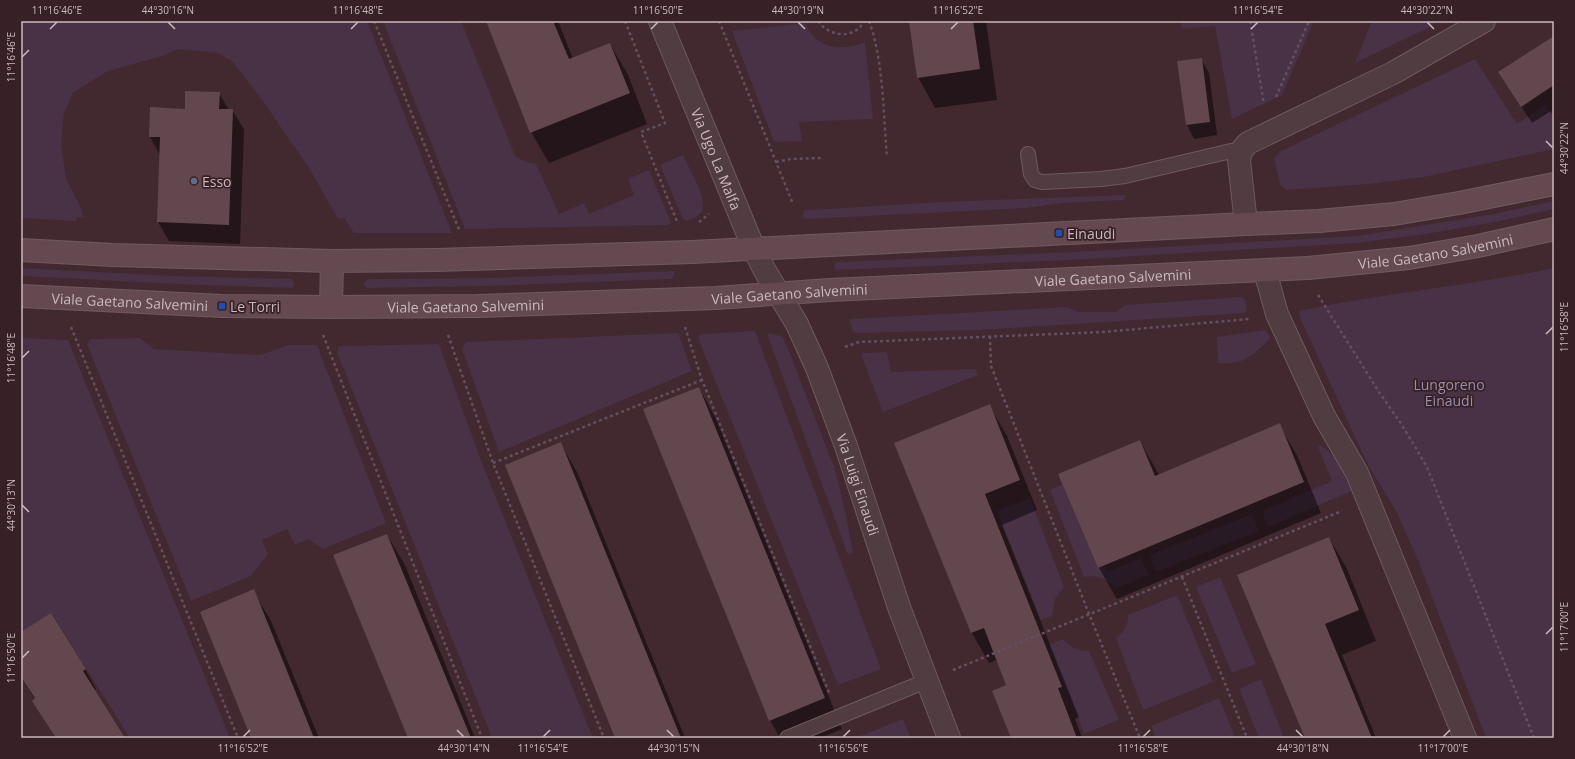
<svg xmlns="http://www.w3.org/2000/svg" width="1575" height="759" font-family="'Open Sans',sans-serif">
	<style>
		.green { fill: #493146 }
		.shadow { fill: #0007 }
		.building { fill: #63474e }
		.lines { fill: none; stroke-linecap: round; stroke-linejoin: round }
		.service-casing { stroke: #6f5a5f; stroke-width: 16 }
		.minor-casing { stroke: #6f5a5f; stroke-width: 24 }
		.secondary-casing { stroke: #6f5a5f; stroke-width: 24 }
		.path { stroke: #654f5f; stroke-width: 2.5; stroke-dasharray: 3 3; stroke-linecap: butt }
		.service { stroke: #513c41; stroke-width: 14 }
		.minor { stroke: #513c41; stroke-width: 22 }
		.secondary { stroke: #644a50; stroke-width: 22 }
		.ticks { fill: none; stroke: #cbb9bd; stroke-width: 1.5 }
		.service-dot { fill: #5c6f8a; stroke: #372126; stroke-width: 1.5 }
		.transit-dot { fill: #1a4fb4; stroke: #372126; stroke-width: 1.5 }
		.labels { text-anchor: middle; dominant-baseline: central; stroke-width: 3.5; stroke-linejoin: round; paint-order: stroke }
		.street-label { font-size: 14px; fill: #cbb9bd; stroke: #372126 }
		.poi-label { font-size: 14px; fill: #cbb9bd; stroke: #372126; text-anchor: start }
		.park-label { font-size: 14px; fill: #9a8daf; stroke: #372126 }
		.neatline { fill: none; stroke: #cbb9bd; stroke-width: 1.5 }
		.ticks-label { font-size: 10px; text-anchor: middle; fill: #cbb9bd }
	</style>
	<rect width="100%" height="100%" fill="#42282f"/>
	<g class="green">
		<path d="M21,21H367L452,233H354L344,218L338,219L309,168L262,100L233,62L218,53L178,49L162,56L108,71L73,93L64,113L61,144L66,179L79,204L84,218L77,217L76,221L21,218Z"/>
		<path d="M383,21H461L515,156L526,162L536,164L559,214L584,203L589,214L634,195L628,179L649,170L671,222L669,225L465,229Z"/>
		<path d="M1181,21H1314L1282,95L1232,119L1215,26L1182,29Z"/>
		<path d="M1372,21H1437L1428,28L1355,63Z"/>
		<path d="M805,23C817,49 840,52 865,42L873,119L799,122L802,141L774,142L732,31Z"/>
		<path d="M1475,59L1517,124L1545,105L1552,115L1554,114V149L1424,177L1369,184L1287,190L1280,185L1274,158L1281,151Z"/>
		<path d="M683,155C689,168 705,195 703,208C702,216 692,219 686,221L683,219L660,165Z"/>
		<path d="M1126,195L1124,200L1063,203L1026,208L809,219L804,218L803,216L804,210H811L939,202Z"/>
		<path d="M1554,201V209L1495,222L1426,234L1357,243L1070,260L836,270L834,265L837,262L1072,252L1357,236L1494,214Z"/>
		<path d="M21,268L173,276L293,279L294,286L292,288L176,284L21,276Z"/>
		<path d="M1554,268V738H1486L1418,560L1396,511L1368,465L1300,318L1299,311C1383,293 1469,286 1554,268Z"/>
		<path d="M673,271L675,273L672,279L489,286L367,288L364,285L365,281L368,279L489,278Z"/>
		<path d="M1242,297L1245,300L1247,310L1245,313L979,330L857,333L853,331L849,319L1067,307L1078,312H1116L1125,305Z"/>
		<path d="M1266,330L1270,338C1253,356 1245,365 1218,363L1217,337Z"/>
		<path d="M755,331L881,669L838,685L698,338L701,334Z"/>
		<path d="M678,333L692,371L499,452L462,349L466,342Z"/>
		<path d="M768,333L781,336L784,339L835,469L847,520L853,553L848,555L767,334Z"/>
		<path d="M21,338L68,340L230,738H130L52,614L21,632Z"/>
		<path d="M139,338L154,349L260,355L289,345H317L386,523L323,549L308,539L295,545L287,529L262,540L268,554L251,576L191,601L87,344L91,339Z"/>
		<path d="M439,344L483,466L593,738H492L337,352L339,346Z"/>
		<path d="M887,352L891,372L975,369L978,375L883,412L861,355L863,353Z"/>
		<path d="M1320,445C1338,456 1344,473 1352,491L1268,527L1262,511L1332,481L1318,447Z"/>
		<path d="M1062,484L1098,568L1104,566L1107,572L1141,558L1149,575L1116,588C1107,579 1098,574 1084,577L1050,490Z"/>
		<path d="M1030,498L1064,587L1055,599L1052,616L1041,620L997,511Z"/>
		<path d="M1252,514L1259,531L1156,572L1150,555Z"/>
		<path d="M1220,577L1256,664L1232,673L1196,587Z"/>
		<path d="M1177,595L1213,682L1143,710L1116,638C1123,633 1129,624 1128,615Z"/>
		<path d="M1063,639C1070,647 1078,651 1089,651L1119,720L1084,734L1049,645Z"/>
		<path d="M1261,679L1284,738H1259L1239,689Z"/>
		<path d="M1219,698L1235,738H1156L1151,726Z"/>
		<path d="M903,719L911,738H861L860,736Z"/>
	</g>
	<g class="shadow">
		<path d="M487,21H558L573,59L610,44L628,75L647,124L549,163L531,132Z"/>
		<path d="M910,21H986L997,100L935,108L918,77Z"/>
		<path d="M1554,37V116L1551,111L1532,123L1510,89Z"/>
		<path d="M1201,59L1209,73L1217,135L1194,139L1187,125L1178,62Z"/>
		<path d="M219,93L229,110H232L244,129L240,244L169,241L158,222L160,155L150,137L185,110Z"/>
		<path d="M699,388L716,419L842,729L820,738H780L770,720Z"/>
		<path d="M989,405L1007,436L1037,510L1002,525L1079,717L1075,719L1082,738H1012L1008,686L1002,658L989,663L972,633Z"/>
		<path d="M1279,425L1297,455L1321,513L1117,599L1099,568L1059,475L1140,441L1159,475Z"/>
		<path d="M561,444L578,474L685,738H617Z"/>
		<path d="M387,535L405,565L475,738H409Z"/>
		<path d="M1329,538L1347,569L1376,641L1342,655L1376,738H1306Z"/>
		<path d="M253,591L271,621L319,738H252Z"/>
		<path d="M21,633L85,669L96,689L94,691L124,738H56L45,720L35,699L21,677Z"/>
	</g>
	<g class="building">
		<path d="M486,21H553L569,59L610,43L630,93L530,133Z"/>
		<path d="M909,21H973L980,69L917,78Z"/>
		<path d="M1554,36V85L1521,107L1498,72Z"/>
		<path d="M1202,58L1210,122L1186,125L1177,61Z"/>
		<path d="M185,91L220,92L219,109H233L229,225L157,222L160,137H149L150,107L185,109Z"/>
		<path d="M699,387L825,698L769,721L643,409Z"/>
		<path d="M990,404L1020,480L985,494L1062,687L1058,688L1077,738H1011L992,691L1006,685L984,628L971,633L894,443Z"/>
		<path d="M1280,423L1304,482L1098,568L1058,474L1140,440L1155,476Z"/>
		<path d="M561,442L681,738H615L505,465Z"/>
		<path d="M387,534L471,738H408L333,555Z"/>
		<path d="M1329,537L1359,610L1325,624L1372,738H1305L1237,575Z"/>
		<path d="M254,589L314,738H251L200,612Z"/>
		<path d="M51,613L86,669L83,671L125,738H56L32,701L35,698L21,677V632Z"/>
	</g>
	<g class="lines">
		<defs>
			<g id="service">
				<path d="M1028,154L1031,174L1035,180L1042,182L1101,179L1125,176L1231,151H1241"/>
				<path d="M787,738L926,681"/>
			</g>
			<g id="minor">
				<path id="s1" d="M660,21L754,249L765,271L797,324L817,368L846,446L900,610L949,738"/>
				<path d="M1246,224L1239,160L1241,151L1248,143L1393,73L1484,21"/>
				<path d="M1265,271L1277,314L1324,416L1357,473L1465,738"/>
			</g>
			<g id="secondary">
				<path d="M21,250L113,255L332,261L437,260L692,252L1246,224L1319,221L1394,214L1459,203L1554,184"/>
				<path id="s2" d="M21,296L222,306L331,307L478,306L716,298L830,290L1308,268L1409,258L1478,246L1554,229"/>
				<path d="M331,307L332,261"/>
			</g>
		</defs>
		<use href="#service" class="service-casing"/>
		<use href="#minor" class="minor-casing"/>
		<use href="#secondary" class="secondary-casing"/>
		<g class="path">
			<path d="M374,21L460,232"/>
			<path d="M625,21L665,123L641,132L678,224"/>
			<path d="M719,21L793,204"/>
			<path d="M818,21C829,37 855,40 864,21"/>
			<path d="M869,21C884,62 883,113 887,157"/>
			<path d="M1250,21L1264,104"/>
			<path d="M1276,97L1309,21"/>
			<path d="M776,162L791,159L822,158"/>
			<path d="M699,222L709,214"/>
			<path d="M1318,295L1379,392L1402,425L1427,467L1534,738"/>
			<path d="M71,327L238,738"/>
			<path d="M685,327L702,380L830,695"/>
			<path d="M323,335L482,738"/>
			<path d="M448,335L493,463L604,738"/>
			<path d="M990,336L991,366L1089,614L1140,738"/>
			<path d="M845,347L859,342L1103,332L1249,319"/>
			<path d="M493,463L702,380"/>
			<path d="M1182,577L1247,738"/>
			<path d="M953,670L1342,511"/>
		</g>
		<use href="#service" class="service"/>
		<use href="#minor" class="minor"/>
		<use href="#secondary" class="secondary"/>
	</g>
	<path class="ticks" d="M168,22L175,29M798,22L805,29M1427,22L1434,29M50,29L57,22M351,29L358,22M651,29L658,22M951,29L958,22M1251,29L1258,22M22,57L29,50M1546,141L1553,148M1546,334L1553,327M22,358L29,351M22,505L29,512M1546,634L1553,627M22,658L29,651M457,730L464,737M667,730L674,737M1296,730L1303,737M243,737L250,730M543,737L550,730M843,737L850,730M1143,737L1150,730M1443,737L1450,730"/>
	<circle class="service-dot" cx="194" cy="181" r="4"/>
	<g class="transit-dot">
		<rect x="1055" y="229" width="8" height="8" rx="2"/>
		<rect x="218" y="302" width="8" height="8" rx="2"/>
	</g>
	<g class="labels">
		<g class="street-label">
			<text stroke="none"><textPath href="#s1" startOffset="149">Via Ugo La Malfa</textPath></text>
			<text stroke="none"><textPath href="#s2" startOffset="1417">Viale Gaetano Salvemini</textPath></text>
			<text stroke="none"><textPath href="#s2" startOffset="1093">Viale Gaetano Salvemini</textPath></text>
			<text stroke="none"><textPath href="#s2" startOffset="769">Viale Gaetano Salvemini</textPath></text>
			<text stroke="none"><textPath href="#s2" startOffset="109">Viale Gaetano Salvemini</textPath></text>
			<text stroke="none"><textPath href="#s2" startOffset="445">Viale Gaetano Salvemini</textPath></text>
			<text stroke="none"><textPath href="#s1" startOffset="505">Via Luigi Einaudi</textPath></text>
		</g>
		<g class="poi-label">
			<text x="202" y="181">Esso</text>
			<text x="1067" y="233">Einaudi</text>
			<text x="230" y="306">Le Torri</text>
		</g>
		<g class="park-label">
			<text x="1449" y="384">Lungoreno<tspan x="1449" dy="16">Einaudi</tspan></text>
		</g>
	</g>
	<rect width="1575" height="759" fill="none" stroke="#372126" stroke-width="44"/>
	<rect x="22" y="22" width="1531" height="715" class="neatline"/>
	<g class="ticks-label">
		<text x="57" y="14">11°16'46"E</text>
		<text x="168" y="14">44°30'16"N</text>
		<text x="358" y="14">11°16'48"E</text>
		<text x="658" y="14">11°16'50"E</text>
		<text x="798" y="14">44°30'19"N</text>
		<text x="958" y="14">11°16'52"E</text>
		<text x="1258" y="14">11°16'54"E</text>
		<text x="1427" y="14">44°30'22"N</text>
		<text transform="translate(11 57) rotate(-90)" y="4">11°16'46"E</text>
		<text transform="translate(1564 148) rotate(-90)" y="4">44°30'22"N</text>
		<text transform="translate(1564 327) rotate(-90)" y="4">11°16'58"E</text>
		<text transform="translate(11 358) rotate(-90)" y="4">11°16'48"E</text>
		<text transform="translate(11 505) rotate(-90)" y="4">44°30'13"N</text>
		<text transform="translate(1564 627) rotate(-90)" y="4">11°17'00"E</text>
		<text transform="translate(11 658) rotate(-90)" y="4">11°16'50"E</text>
		<text x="243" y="752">11°16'52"E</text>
		<text x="464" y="752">44°30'14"N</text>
		<text x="543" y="752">11°16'54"E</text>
		<text x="674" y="752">44°30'15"N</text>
		<text x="843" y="752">11°16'56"E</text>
		<text x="1143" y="752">11°16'58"E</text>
		<text x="1303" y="752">44°30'18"N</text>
		<text x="1443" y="752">11°17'00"E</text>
	</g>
</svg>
